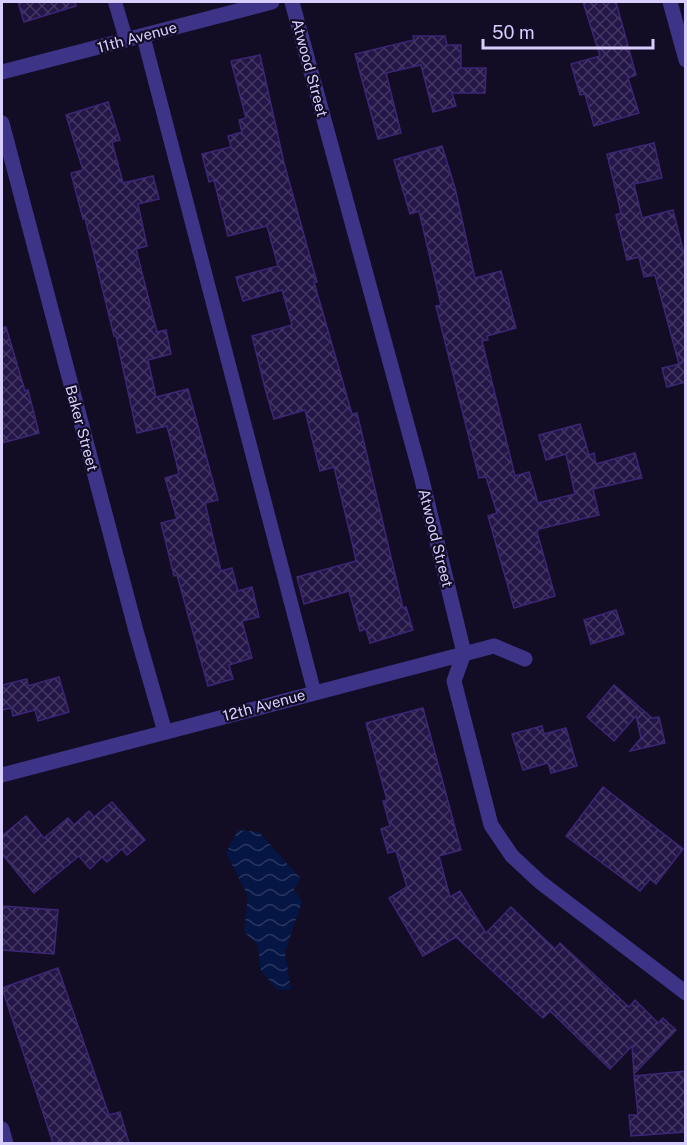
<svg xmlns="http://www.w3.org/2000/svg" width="687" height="1145" font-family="'Public Sans',sans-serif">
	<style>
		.water { fill: url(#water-waves) }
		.building { fill: url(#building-cross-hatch); stroke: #3d2675; stroke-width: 1.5 }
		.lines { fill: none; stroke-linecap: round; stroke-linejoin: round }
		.service { stroke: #3d3387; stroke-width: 14 }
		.minor { stroke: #3d3387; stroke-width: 15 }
		.tertiary { stroke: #3d3387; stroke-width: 15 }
		.labels { text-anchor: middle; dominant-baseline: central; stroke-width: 4.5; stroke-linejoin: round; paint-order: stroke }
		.street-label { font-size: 15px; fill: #d8cfff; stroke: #120c24 }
	</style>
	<defs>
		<pattern id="water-waves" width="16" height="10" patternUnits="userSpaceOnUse" patternTransform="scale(1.5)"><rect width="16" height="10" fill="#051644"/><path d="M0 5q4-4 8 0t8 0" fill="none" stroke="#293760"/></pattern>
		<pattern id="building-cross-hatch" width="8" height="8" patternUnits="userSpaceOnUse" patternTransform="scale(1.5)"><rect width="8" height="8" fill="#241647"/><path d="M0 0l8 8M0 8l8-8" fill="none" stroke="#433763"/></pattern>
	</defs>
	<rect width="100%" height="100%" fill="#120c24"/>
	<path class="water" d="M238,830L259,832L300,878L294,890L302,901L285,952L291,990H277L260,969L258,945L244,932L248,896L226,853Z"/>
	<g class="building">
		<path d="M18,2H75L76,6L24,22Z"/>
		<path d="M583,2H616L636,75L628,78L639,113L594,126L585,94L580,95L571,64L600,56Z"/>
		<path d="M413,36H445L447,45H461V68H486L485,93H452L456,106L433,112L421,65L386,73L401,133L378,139L355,54L414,40Z"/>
		<path d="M260,55L284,163L317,282H314L352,414L357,413L403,608L406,607L413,630L370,643L366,629L360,631L349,591L304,604L297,577L356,561L352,542L334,467L320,471L305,410L274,419L266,392L252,336L292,325L282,290L243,301L236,277L278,266L267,226L228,236L214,180L209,182L202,154L231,147L228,136L242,132L239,120L246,118L231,61Z"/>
		<path d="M108,102L120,140L112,142L123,183L153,176L159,199L138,204L147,246L136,249L157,332L166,330L171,354L148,360L156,397L188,389L218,500L205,503L221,571L232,568L238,591L252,587L259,617L242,621L252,658L229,665L233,679L208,686L177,575L174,576L161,523L177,519L165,478L179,474L175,457L167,426L137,433L116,336H114L85,218L83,219L71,173L83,170L66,115Z"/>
		<path d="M654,143L662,178L634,184L642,218L673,210L686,262V382L667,387L662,368L679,364L655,275L644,277L639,257L627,260L616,215L621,213L607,154Z"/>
		<path d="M442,146L455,188L475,278L501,271L516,328L487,336L488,340L482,341L515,476L529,472L538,503L575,494L566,454L546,460L539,435L580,424L589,455L594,453L596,464L635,453L642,478L593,489L599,515L539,529L537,532L555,596L514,608L488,516L497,513L486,477L479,478L436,306L441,305L419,211L410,214L394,160Z"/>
		<path d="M6,327L25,391L28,390L39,433L2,443V328Z"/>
		<path d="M616,610L624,634L591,644L584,620Z"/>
		<path d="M59,677L69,712L38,721L35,710L13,716L11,708L2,710V685L27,679L28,686Z"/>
		<path d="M614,685L652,718L659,717L665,743L630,751L641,738L636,716L614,741L587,717Z"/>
		<path d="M423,708L461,850L439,856L450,897L460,891L486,933L511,907L555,949L560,943L629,1007L635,1000L658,1023L663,1018L676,1030L634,1074L632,1046L610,1069L550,1011L543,1018L456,937L423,956L389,898L407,887L396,851L388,853L381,829L390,826L383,801L387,800L366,723Z"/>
		<path d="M542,726L544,734L566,728L577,766L551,773L548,763L523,770L512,734Z"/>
		<path d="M603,787L683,849L656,884L650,879L640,891L566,836Z"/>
		<path d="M112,802L145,840L127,855L122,849L107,862L102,857L90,869L79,856L34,893L2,854V836L26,816L44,838L68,818L74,825L89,811L94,817Z"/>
		<path d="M2,906L58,910L54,954L2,950Z"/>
		<path d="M58,968L109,1115L120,1112L129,1143H53L2,988Z"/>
		<path d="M686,1071V1132L631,1136L629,1115H638L634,1076Z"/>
	</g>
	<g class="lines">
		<g class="service">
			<path d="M115,2L126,39"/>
			<path d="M143,35L314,691"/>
		</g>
		<g class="minor">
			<path d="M292,2L421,476L464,653L454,681L491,825L512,856L540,882L686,993"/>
			<path d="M2,123L136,631L165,732"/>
			<path d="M2,775L494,646L525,659"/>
			<path d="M2,1129L6,1144"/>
		</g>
		<g class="tertiary">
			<path d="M670,2L686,60"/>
			<path d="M2,72L272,2"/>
		</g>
	</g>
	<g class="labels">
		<g class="street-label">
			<text transform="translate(137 37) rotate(-15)">11th Avenue</text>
			<text transform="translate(310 68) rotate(75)">Atwood Street</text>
			<text transform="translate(82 428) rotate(75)">Baker Street</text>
			<text transform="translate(436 538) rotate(76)">Atwood Street</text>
			<text transform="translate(264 705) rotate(-15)">12th Avenue</text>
		</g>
	</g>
	<rect width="687" height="1145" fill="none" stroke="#d8cfff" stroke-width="6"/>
	<path d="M483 39v9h170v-9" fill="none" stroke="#d8cfff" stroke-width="3"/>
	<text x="492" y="39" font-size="18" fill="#d8cfff" stroke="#120c24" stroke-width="4.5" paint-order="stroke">50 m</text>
</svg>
